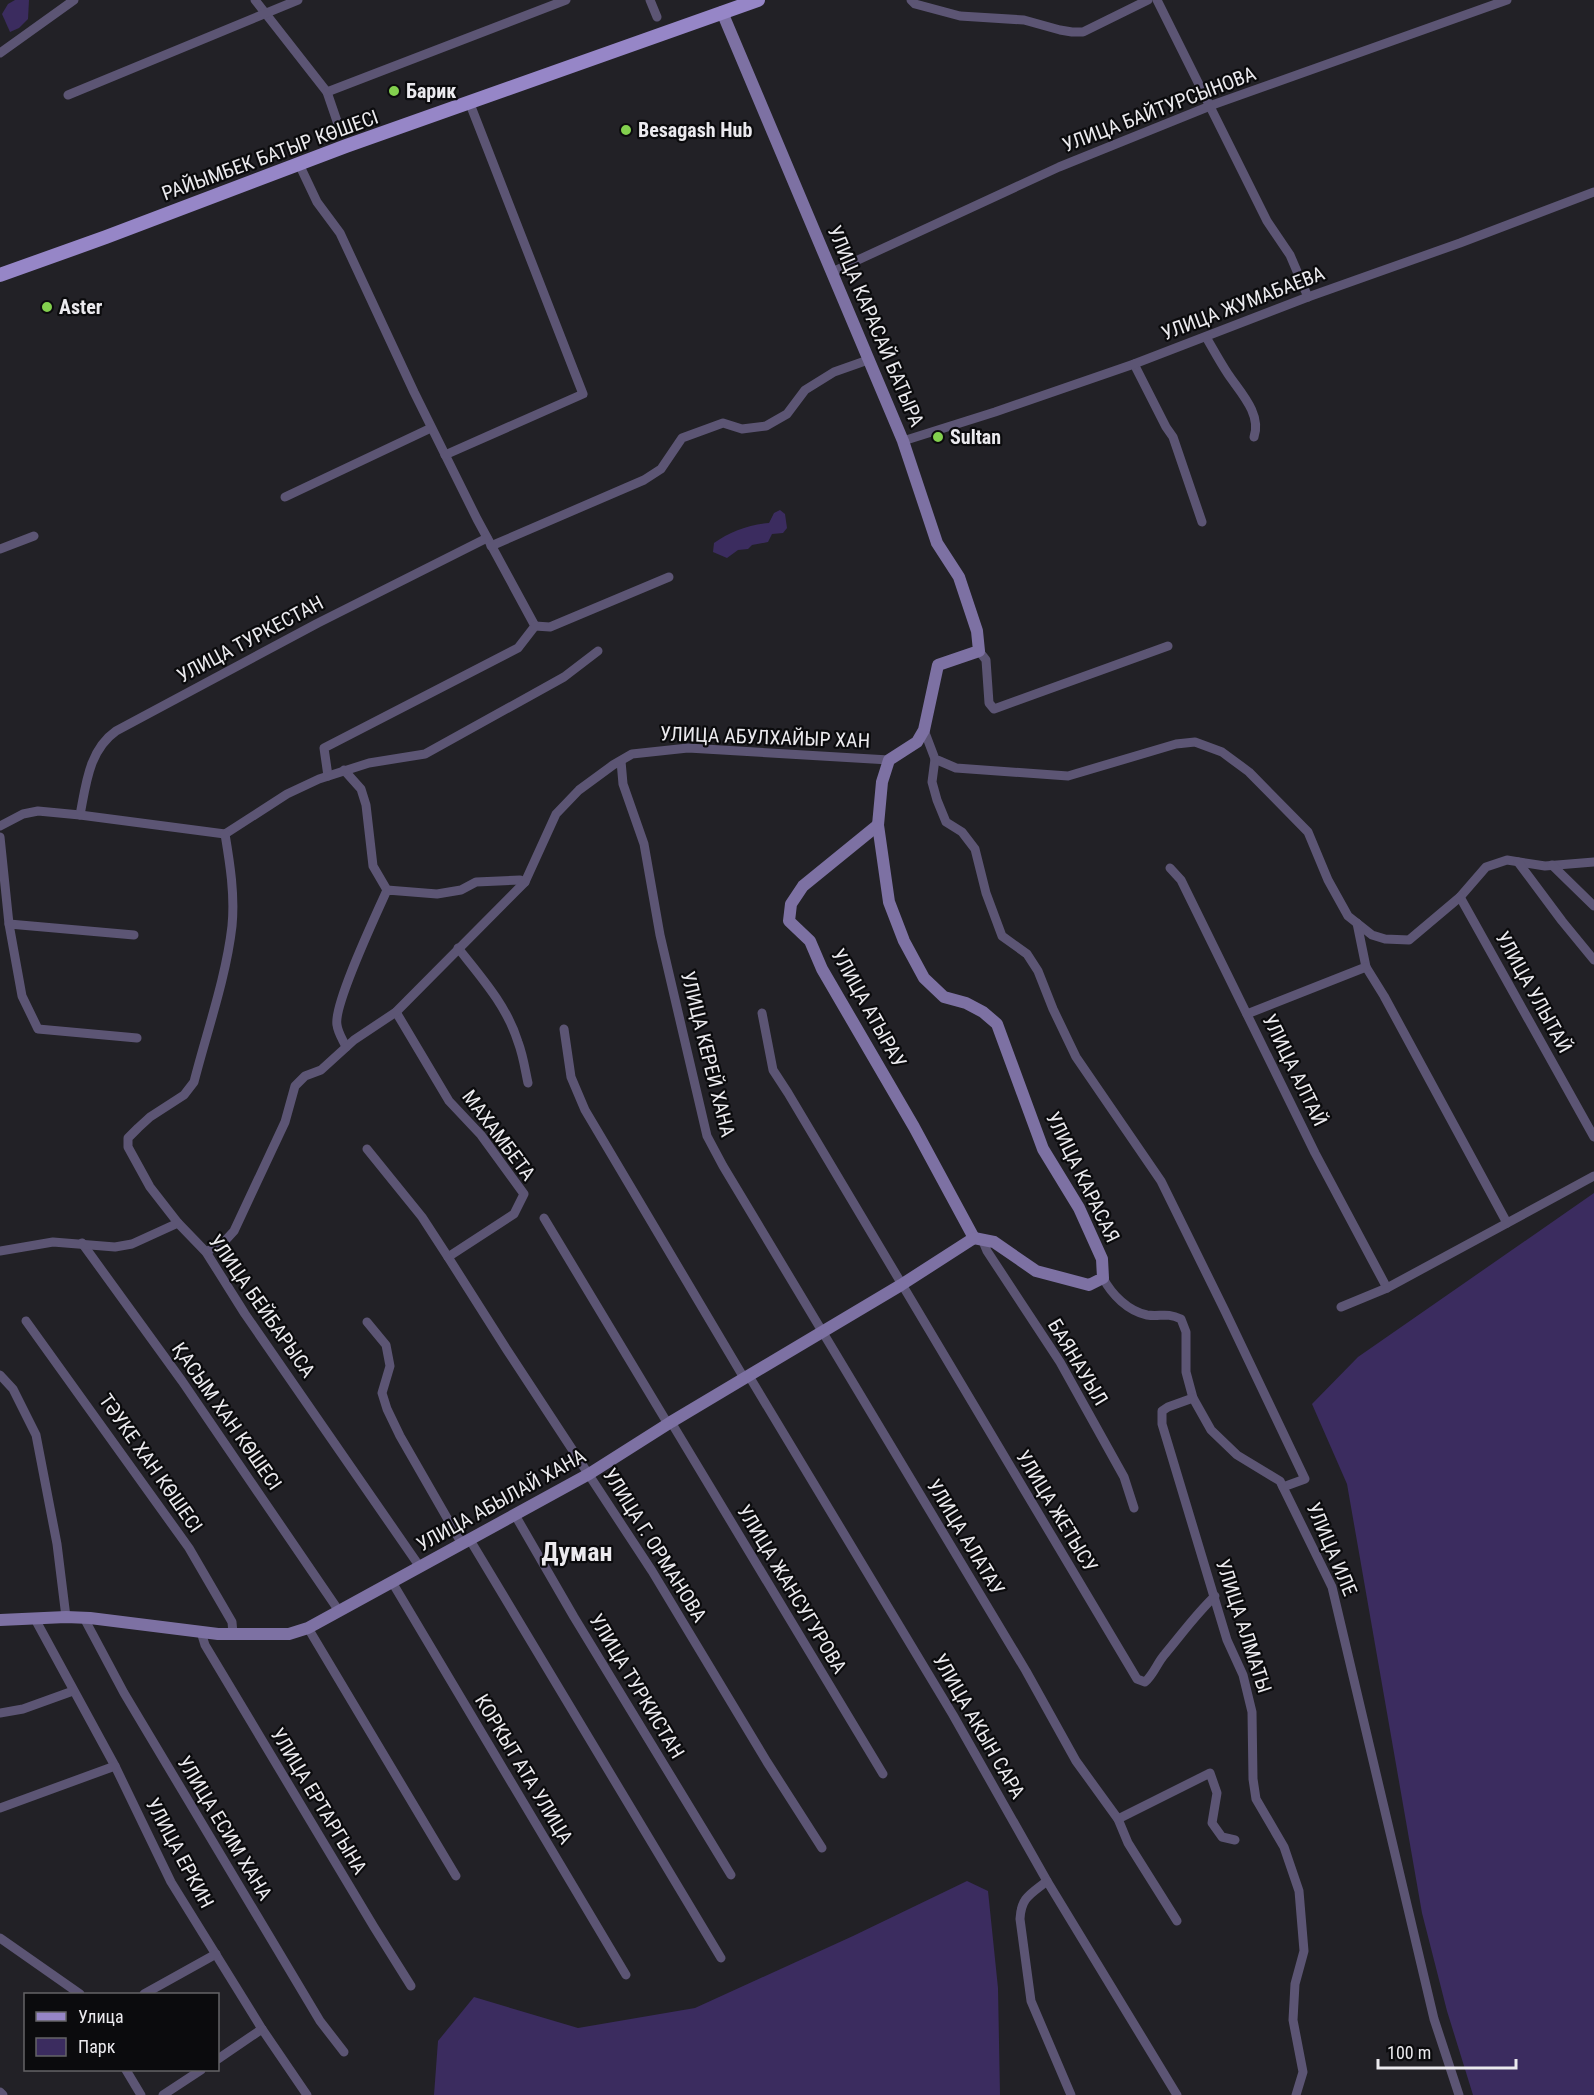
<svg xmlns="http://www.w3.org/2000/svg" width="1594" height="2095" font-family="'Roboto Condensed',sans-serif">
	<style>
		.green { fill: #3b2c5f }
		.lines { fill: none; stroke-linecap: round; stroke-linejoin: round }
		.street { stroke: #5c5574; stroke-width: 9 }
		.secondary { stroke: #7d71a3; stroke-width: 12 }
		.primary { stroke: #9686c7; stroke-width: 14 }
		.poi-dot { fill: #83d04e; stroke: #0b0b0d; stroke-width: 2 }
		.labels { text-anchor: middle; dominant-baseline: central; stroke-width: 4.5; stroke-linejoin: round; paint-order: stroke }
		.poi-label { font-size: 20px; font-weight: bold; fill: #ebeaee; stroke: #0b0b0d; text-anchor: start }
		.street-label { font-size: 20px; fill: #ebeaee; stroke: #0b0b0d }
		.district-label { font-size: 26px; font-weight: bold; fill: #ebeaee; stroke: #0b0b0d }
	</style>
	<rect width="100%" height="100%" fill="#222126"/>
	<g class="green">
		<path d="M15,0H29L28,19L19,28L10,32L2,14L8,4Z"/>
		<path d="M780,510L785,514L787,528L783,533L772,534L768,542L752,545L748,549L738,550L727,558L713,552L714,543C729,532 750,524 769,523L774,513Z"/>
		<path d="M1594,1193V2095H1473L1447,2011L1422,1913L1347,1484L1312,1404L1358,1357Z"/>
		<path d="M967,1881L988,1891L998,1988L1000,2095H434L438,2041L474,1997L578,2028L695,2008L853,1936Z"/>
	</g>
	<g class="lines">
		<g class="street">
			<path d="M255,0L327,92L340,130"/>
			<path d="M650,0L657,17"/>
			<path d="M911,0L915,4L960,16L1024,20L1060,30L1072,32H1083L1148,0"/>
			<path d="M1157,0L1267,221L1290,255L1308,297"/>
			<path d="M0,53L74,0"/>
			<path d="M327,92L566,0"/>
			<path d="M68,95L298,0"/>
			<path d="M299,164L317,202L340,233L414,392L477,519L535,626L518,648L324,748L328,776"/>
			<path d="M832,272L1059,167L1215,104L1507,0"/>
			<path d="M1206,337C1213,349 1220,362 1228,374C1240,392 1262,414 1254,437"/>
			<path d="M1134,364L1166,427L1173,437L1202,522"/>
			<path d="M903,441L995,412L1134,364L1308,297L1460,243L1594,192"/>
			<path d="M445,455L583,394L470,104"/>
			<path d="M285,497L431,428"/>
			<path d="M491,546L644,480L661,469L682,438L723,423L742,429L766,426L787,414L805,390L834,372L868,360"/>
			<path d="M0,549L34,536"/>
			<path d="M535,626L550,627L669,577"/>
			<path d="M979,651L986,660L989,703L994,709L1168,646"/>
			<path d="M924,730L935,759L956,768L1068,776L1176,744L1195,742L1222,752L1249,772L1308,832L1328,880L1348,916L1372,935L1385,939L1409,940L1460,897L1486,867L1507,860L1545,866L1594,862"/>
			<path d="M935,759L932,782L937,800L946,822L962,832L975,849L986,893L1002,936L1027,954L1038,971L1053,1009L1076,1057L1161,1181L1225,1311L1305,1479L1283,1487"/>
			<path d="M621,761L623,784L644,844L660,935L707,1136L723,1166L1026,1671L1076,1761L1118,1819L1128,1843L1177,1921"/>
			<path d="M344,770L361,789L366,805L373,866L387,890"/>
			<path d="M80,815C86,784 89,750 116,731L318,623L487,538"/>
			<path d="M0,826L23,814L38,811L80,815L225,834L287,794L319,779L369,763L425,754L564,677L598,651"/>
			<path d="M225,834C230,864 235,895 232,926C226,978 207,1031 194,1082L184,1095L150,1117L138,1128L128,1138V1147L150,1187L178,1223L206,1252L245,1314L420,1567"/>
			<path d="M0,837L9,924L22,996L38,1029L137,1038"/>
			<path d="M1518,862L1562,921L1594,960"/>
			<path d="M1552,865L1594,906"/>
			<path d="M1170,868L1181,880L1315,1153L1387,1288"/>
			<path d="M1460,897L1594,1137"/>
			<path d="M1357,923L1366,967L1384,996L1507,1223"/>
			<path d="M9,924L134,935"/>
			<path d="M458,948C481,977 507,1006 518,1042C523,1055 525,1069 528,1083"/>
			<path d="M396,1012L449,1101L481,1135L524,1194L514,1214L448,1257"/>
			<path d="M762,1013L773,1070L788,1093L1137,1679L1145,1682C1154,1674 1157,1663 1165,1654C1181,1635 1196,1614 1215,1596"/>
			<path d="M1247,1014L1366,967"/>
			<path d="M564,1029L571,1077L585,1110L744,1378"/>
			<path d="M346,1047C343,1040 338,1033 337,1025C333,1005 377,913 387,890L437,894L461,890L476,882L520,880L525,882"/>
			<path d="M367,1149L422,1217L448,1257L507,1350L652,1571L767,1762L822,1848"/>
			<path d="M544,1218L668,1424"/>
			<path d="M982,1239L987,1251L1060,1362L1124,1477L1134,1508"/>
			<path d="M82,1243L182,1381L339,1611"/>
			<path d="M0,1251L53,1242L115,1247L132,1244L178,1223"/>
			<path d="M206,1252L223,1243L234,1231L285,1122L295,1086L305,1076L321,1070L354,1040L396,1012L525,882L556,814L579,790L613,765L632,754L688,748L889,760"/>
			<path d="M1103,1278C1112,1295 1128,1311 1147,1315C1161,1317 1166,1312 1181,1319L1186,1332V1372L1193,1398L1211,1430L1237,1455L1280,1481L1332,1587L1434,2019L1459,2095"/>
			<path d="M1341,1307L1387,1288L1594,1176"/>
			<path d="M26,1321L189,1548L232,1622L233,1634"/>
			<path d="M367,1322L386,1345L390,1366L382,1393L387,1409L400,1436L462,1544"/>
			<path d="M0,1375L13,1389L36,1435L57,1544L66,1617"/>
			<path d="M749,1376L953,1715L1047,1881L1177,2095"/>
			<path d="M1193,1398L1168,1407L1162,1411V1424L1227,1640L1243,1675L1252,1712L1253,1779L1256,1799L1284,1847L1299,1891L1304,1951L1295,1984L1293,2020L1303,2072L1296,2095"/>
			<path d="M671,1422L883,1774"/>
			<path d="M515,1515L574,1617L731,1875"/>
			<path d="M470,1540L721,1958"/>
			<path d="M392,1582L626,1975"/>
			<path d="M84,1618L124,1693L320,2021L344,2052"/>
			<path d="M35,1619L115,1766L171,1882L262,2029L307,2095"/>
			<path d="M308,1628L456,1876"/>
			<path d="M201,1632L205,1645L374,1927L411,1986"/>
			<path d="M0,1713L23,1709L73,1691"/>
			<path d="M0,1808L115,1766"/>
			<path d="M1118,1819L1210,1773L1217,1793L1212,1823L1222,1837L1235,1840"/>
			<path d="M1047,1881C1031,1894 1021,1897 1020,1919L1031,2001L1071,2095"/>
			<path d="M0,1938L80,1994"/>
			<path d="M144,1994L216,1954"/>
			<path d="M218,2059L262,2029"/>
			<path d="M126,2070L141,2095"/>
			<path d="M0,2092L3,2095"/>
			<path d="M163,2095L201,2070"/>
		</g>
		<g class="secondary">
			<path d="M722,12L903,441L937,543L959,577L977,631L979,651L938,665L924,730L917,742L889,760L882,782L878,825L889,902L904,941L924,978L944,997L966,1003L983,1012L997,1024L1043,1149L1079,1208L1102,1259L1103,1278L1089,1285L1036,1271L994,1242L974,1238"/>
			<path d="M878,825L803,886L791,904L789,921L810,941L822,969L914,1127L974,1238"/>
			<path d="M0,1620L66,1617L90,1618L218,1634H289L308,1628L589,1474L671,1422L901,1285L974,1238"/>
		</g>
		<path class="primary" d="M0,275L106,237L346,146L758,0"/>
	</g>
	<g class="poi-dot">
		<circle cx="394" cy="91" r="6"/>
		<circle cx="626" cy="130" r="6"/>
		<circle cx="47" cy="307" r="6"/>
		<circle cx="938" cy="437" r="6"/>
	</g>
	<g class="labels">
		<g class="poi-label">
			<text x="406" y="91">Барик</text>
			<text x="638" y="130">Besagash Hub</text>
			<text x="59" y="307">Aster</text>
			<text x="950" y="437">Sultan</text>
		</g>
		<g class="street-label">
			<text transform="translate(1159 109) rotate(-21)">УЛИЦА БАЙТУРСЫНОВА</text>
			<text transform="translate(270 155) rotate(-20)">РАЙЫМБЕК БАТЫР КӨШЕСІ</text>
			<text transform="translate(1243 303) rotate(-21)">УЛИЦА ЖУМАБАЕВА</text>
			<text transform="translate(876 326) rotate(67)">УЛИЦА КАРАСАЙ БАТЫРА</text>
			<text transform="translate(250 639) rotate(-28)">УЛИЦА ТУРКЕСТАН</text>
			<text transform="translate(765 737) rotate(2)">УЛИЦА АБУЛХАЙЫР ХАН</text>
			<text transform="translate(1534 992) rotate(61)">УЛИЦА УЛЫТАЙ</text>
			<text transform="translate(869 1008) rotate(61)">УЛИЦА АТЫРАУ</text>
			<text transform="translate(708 1054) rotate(76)">УЛИЦА КЕРЕЙ ХАНА</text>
			<text transform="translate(1295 1070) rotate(64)">УЛИЦА АЛТАЙ</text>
			<text transform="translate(499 1135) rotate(53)">МАХАМБЕТА</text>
			<text transform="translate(1083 1177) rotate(64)">УЛИЦА КАРАСАЯ</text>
			<text transform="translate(262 1306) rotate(55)">УЛИЦА БЕЙБАРЫСА</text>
			<text transform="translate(1078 1362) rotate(59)">БАЯНАУЫЛ</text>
			<text transform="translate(227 1416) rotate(55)">ҚАСЫМ ХАН КӨШЕСІ</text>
			<text transform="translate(151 1463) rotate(55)">ТӘУКЕ ХАН КӨШЕСІ</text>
			<text transform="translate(501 1500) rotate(-29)">УЛИЦА АБЫЛАЙ ХАНА</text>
			<text transform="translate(1057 1511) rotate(59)">УЛИЦА ЖЕТЫСУ</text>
			<text transform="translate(966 1537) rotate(59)">УЛИЦА АЛАТАУ</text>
			<text transform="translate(655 1545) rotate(58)">УЛИЦА Г. ОРМАНОВА</text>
			<text transform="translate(1332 1549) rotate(67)">УЛИЦА ИЛЕ</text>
			<text transform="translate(792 1589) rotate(59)">УЛИЦА ЖАНСУГУРОВА</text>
			<text transform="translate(1244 1626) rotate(72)">УЛИЦА АЛМАТЫ</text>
			<text transform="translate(637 1686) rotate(59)">УЛИЦА ТУРКИСТАН</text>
			<text transform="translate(979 1726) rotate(60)">УЛИЦА АКЫН САРА</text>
			<text transform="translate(524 1769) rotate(59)">КОРКЫТ АТА УЛИЦА</text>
			<text transform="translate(319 1801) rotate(59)">УЛИЦА ЕРТАРГЫНА</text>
			<text transform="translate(225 1828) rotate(59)">УЛИЦА ЕСИМ ХАНА</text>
			<text transform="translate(180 1853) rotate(62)">УЛИЦА ЕРКИН</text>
		</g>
		<g class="district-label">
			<text x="577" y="1552">Думан</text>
		</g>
	</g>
	<rect x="24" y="1993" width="195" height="78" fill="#0b0b0d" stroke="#656467" stroke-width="1.5"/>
	<rect x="36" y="2012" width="30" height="9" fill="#9686c7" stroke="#656467" stroke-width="1.5"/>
	<text x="78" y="2023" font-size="18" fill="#ebeaee">Улица</text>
	<rect x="36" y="2038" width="30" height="18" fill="#3b2c5f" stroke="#656467" stroke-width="1.5"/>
	<text x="78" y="2053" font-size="18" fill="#ebeaee">Парк</text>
	<path d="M1378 2059v9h138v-9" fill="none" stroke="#ebeaee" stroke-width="3"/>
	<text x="1387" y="2059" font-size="18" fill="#ebeaee" stroke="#0b0b0d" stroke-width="4.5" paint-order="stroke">100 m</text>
</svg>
